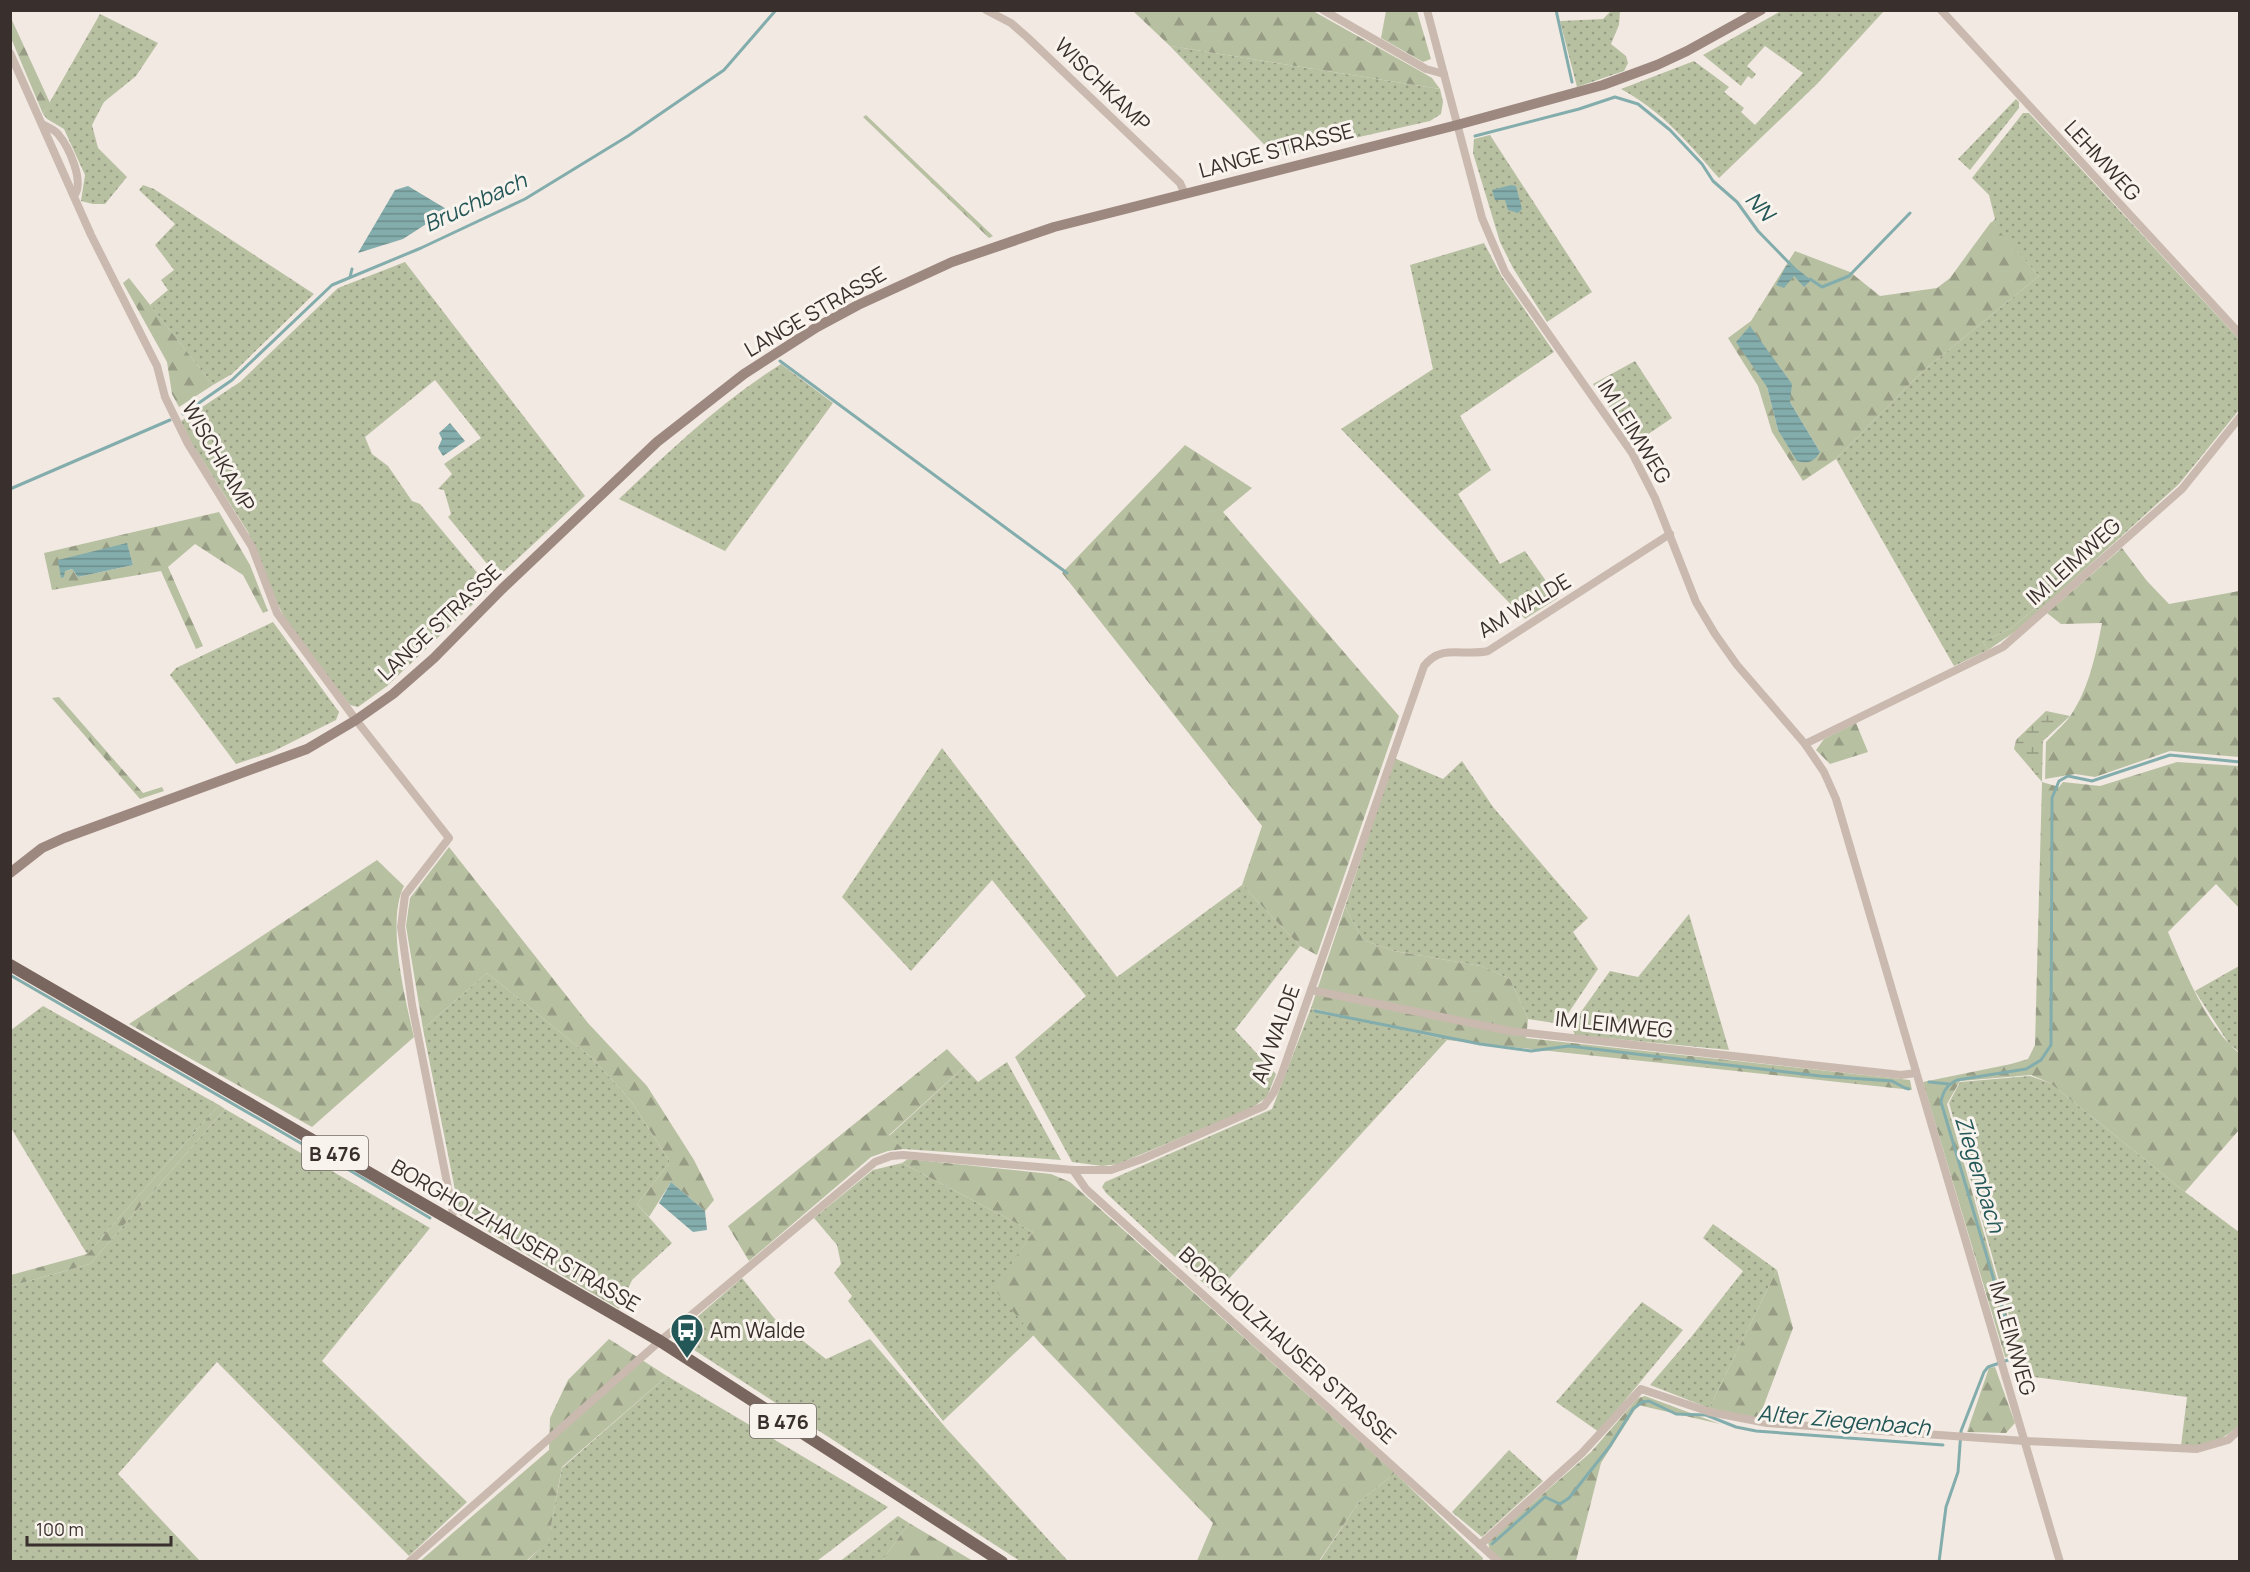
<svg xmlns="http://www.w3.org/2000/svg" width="2250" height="1572" font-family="Manrope,sans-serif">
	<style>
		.green { fill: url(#green-dots) }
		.forest { fill: url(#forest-firs); fill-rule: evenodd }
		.wetland { fill: url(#wetland-marsh) }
		.water { fill: url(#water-rules) }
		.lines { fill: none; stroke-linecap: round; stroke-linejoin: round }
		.stream { stroke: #83adac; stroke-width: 3 }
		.street { stroke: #c9b9ae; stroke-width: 8 }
		.secondary { stroke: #9d8880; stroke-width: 10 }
		.primary { stroke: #79665e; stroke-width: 12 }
		.labels { text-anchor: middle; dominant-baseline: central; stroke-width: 6; stroke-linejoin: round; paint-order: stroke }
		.shield { fill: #f9f3ee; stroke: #736a66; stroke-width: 1.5 }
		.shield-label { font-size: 20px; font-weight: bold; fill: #392f2c }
		.street-label { font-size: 21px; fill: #392f2c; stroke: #f9f3ee }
		.poi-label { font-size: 21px; fill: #392f2c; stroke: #f9f3ee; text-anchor: start }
		.water-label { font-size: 22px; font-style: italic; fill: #245757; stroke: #f9f3ee }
	</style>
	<defs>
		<pattern id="green-dots" width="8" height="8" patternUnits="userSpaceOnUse" patternTransform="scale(1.5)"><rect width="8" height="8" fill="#b8c0a2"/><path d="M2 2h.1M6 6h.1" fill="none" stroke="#979c84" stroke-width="1.8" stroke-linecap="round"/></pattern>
		<pattern id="forest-firs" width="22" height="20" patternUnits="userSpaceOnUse" patternTransform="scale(1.5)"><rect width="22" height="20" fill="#b8c0a2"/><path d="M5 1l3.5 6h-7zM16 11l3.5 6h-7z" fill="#979c84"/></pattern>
		<pattern id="wetland-marsh" width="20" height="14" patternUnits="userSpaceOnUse" patternTransform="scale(1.5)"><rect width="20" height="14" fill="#b8c0a2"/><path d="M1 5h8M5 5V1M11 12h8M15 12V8" fill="none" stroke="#979c84"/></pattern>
		<pattern id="water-rules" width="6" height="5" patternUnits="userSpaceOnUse" patternTransform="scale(1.5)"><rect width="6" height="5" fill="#83adac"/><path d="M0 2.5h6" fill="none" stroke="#6c8d8c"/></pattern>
	</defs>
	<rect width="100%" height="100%" fill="#f2e9e2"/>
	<g class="green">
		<path d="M1611,11H1620L1619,25L1611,44L1626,56L1628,63L1624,71L1577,87L1560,21L1603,19Z"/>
		<path d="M1781,11H1884L1817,84L1719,178C1689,144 1662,111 1621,89L1694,61L1729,87L1724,92L1744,108L1741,112L1755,125L1803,73L1765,46L1747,66L1756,74L1752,79L1748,76L1741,86L1703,55Z"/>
		<path d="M100,14L158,43L136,76L104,102L92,125L98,148L127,177L105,204H93L81,201L85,175L64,129L47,119L43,114Z"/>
		<path d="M1170,46L1440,89L1443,102L1441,114L1430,121L1275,156Z"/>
		<path d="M2016,99L2019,102V108L1970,170L1958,159Z"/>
		<path d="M2023,113H2029L2239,339V410L2179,484L2040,610L2034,609L2013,627L1983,642L1988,650L1954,666L1836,459L1922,372L2039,276L1991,223L1995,219L1989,195L1972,178Z"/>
		<path d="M1490,135L1592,292L1547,322L1513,268L1500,242L1473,153L1474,139Z"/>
		<path d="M143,185L154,189L314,294L232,374L213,385L150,305L168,290L161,280L174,270L155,245L175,224L139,190Z"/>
		<path d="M1484,243L1502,277L1554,352L1460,416L1491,470L1458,494L1500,564L1525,551L1558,598L1525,619L1341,429L1433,369L1410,265Z"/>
		<path d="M405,262L585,496L498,577L448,517L451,514L444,490L438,489L452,474L444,464L481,438L435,380L365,437L372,454L388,466L412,501L420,504L490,588L387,686L358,707L350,705L289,626L279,607L248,532L191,442L181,421L240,382L338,288Z"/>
		<path d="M1635,361L1672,418L1635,443L1593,384Z"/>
		<path d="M781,364L833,403L725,551L619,499C670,450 721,402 781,364Z"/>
		<path d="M273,622L339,712L336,720L272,752L236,764L170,675L176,668Z"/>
		<path d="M942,748L1117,977L1242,885L1300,946L1235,1030L1276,1074L1267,1097L1252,1108L1118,1164L1102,1166L1072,1162L1015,1057L1086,996L992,880L911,971L842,897Z"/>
		<path d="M1394,758L1443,779L1462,761L1493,807L1588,918L1573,932L1598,969L1561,1024L1528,1019L1510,979L1481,966L1394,951L1363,940L1345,907Z"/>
		<path d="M1689,914L1729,1050L1575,1035L1571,1026L1610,971L1638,977Z"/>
		<path d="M2239,966V1052L2229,1044L2195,991Z"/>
		<path d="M487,973L592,1058L631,1101L670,1162L637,1204L672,1243L632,1280L619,1309L460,1215L423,1029Z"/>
		<path d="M43,1006L219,1105L87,1254L11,1128V1030Z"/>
		<path d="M1311,1008L1447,1040L1215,1294L1106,1193L1102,1187L1105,1182L1272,1109Z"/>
		<path d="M1007,1062L1061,1160L903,1149L889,1136L964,1067L978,1082Z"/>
		<path d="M2030,1076L2050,1083L2185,1192L2239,1232V1425C2222,1441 2205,1449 2181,1446L2187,1397L2026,1376L1949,1103L1960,1082Z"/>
		<path d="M225,1109L430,1228L322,1361L467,1502L409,1556L217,1362L118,1474L200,1561L11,1562V1286L90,1264Z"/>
		<path d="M902,1163L1033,1232L995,1289L1034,1335L943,1421L848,1301L852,1296L834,1273L841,1264L837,1245L814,1218L873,1170Z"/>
		<path d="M1713,1224L1777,1270L1709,1408L1650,1385L1692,1336L1743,1271L1703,1238Z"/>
		<path d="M742,1278L774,1318L826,1359L870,1339L946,1428L1068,1561H1020L674,1337Z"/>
		<path d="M1642,1302L1683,1330L1599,1432L1556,1402Z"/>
		<path d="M667,1376L888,1507L817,1561L526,1562L548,1541L562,1468Z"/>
		<path d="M1509,1450L1543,1481L1482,1537L1452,1512Z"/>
		<path d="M1395,1473L1483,1558L1482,1562H1319L1359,1502Z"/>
		<path d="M898,1516L909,1523L882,1561L839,1562Z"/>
	</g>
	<g class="forest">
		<path d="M1133,11H1313L1420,71L1432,78L1440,89L1170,46Z"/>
		<path d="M1386,11H1417L1431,59L1423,62L1381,38Z"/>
		<path d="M11,18L50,103L43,114L11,38Z"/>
		<path d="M866,115L993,236L989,238L863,117Z"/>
		<path d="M1991,222L2039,276L1922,372L1836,459L1803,481L1772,432L1758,386L1728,338L1751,321L1795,251L1850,272L1880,296L1937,288L1950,278ZM1767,387L1790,402L1820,452L1778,430Z"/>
		<path d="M129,278L213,385L179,407L172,394L167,362L123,283Z"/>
		<path d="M1185,445L1252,488L1223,512L1399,716L1317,955L1300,946L1242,885L1262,826L1062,573Z"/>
		<path d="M219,512L250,565L268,611L263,613L243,575L195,544L168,567L203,646L196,649L161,571L52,590L44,553ZM127,544L133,565L78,577L72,569L65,571Z"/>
		<path d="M2122,548L2147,581L2169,604L2239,591V757L2170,751L2095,777L2075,774L2045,779L2046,742C2054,733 2064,725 2071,715C2089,688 2096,654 2102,623L2061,624L2047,613Z"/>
		<path d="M2034,609L2040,610L2016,631L1988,650L1983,642L2013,627Z"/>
		<path d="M59,697L143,793L162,787L164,791L140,799L52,698Z"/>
		<path d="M1856,723L1868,752L1830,764L1816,750L1824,739Z"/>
		<path d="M2177,762L2239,766V908L2216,884L2168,932C2185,971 2206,1026 2239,1053V1130L2185,1192L2050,1083L2031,1075L1960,1081L1947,1104L2020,1360L2005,1357L1923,1082L2011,1064L2028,1059L2035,1045L2042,782L2059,787L2063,782L2100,786Z"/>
		<path d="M449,847L588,1023L647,1086L694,1160L714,1200L705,1211L671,1182L649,1217L637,1204L670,1162L631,1101L592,1058L487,973L423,1029L406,926L410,898Z"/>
		<path d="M377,860L404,886C386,921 405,999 414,1037L312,1127L129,1024Z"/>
		<path d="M1345,907L1363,940L1394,951L1481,966L1510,979L1528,1019L1526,1038L1910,1080L1912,1090L1447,1040L1311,1008Z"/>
		<path d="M947,1049L964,1067L889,1135L903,1149L888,1151L871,1157L749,1261L728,1226Z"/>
		<path d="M219,1105L225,1109L90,1264L11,1286V1275L87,1254Z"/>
		<path d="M908,1159L1051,1174L1070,1182L1395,1473L1359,1502L1319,1561H1197L1213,1523L1039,1342L994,1289L1033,1232L902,1163Z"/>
		<path d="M1777,1270L1793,1328L1759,1418L1709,1408Z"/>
		<path d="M609,1339L667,1376L562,1467L548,1542L526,1561L419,1562L549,1450L550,1418L568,1380Z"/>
		<path d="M1995,1367L2015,1423L2006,1433L1967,1432L1989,1368Z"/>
		<path d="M1645,1396L1720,1424L1638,1405L1601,1463L1576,1561H1502L1490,1551L1488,1542L1591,1452L1638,1398Z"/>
		<path d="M909,1523L973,1561H882Z"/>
	</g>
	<path class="wetland" d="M2046,711L2070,716L2043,741L2042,782L2014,749L2016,740Z"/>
	<g class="water">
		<path d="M1511,185L1516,186L1522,209L1518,213L1508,210L1505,200H1495L1492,190Z"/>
		<path d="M408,186L448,210L403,239L358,253L395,190Z"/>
		<path d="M1791,264L1811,280L1804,287L1794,276L1784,288L1776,285L1786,266Z"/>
		<path d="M1750,326L1792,384L1790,402L1820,452C1814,462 1808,464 1797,461L1778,430L1767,387L1736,342Z"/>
		<path d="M450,423L465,441L443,456L438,448L442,439L439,433Z"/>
		<path d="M127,543L133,565L78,577L72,569L65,571L64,577L61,578L58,560Z"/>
		<path d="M671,1182L705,1211L707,1230L693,1232L659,1203Z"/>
	</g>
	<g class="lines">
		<g class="stream">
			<path d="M1556,10L1572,82"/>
			<path d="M1475,136L1579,109L1615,97L1638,104L1670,130L1702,164L1713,181L1737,202L1758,231L1792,266"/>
			<path d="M350,277L352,269"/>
			<path d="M1810,279L1822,287L1849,276L1910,213"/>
			<path d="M780,361L1067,573"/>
			<path d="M183,414L232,380L332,285L421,248L525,199L628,136L724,70L776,10"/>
			<path d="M10,489L170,420"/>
			<path d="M10,975L323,1156"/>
			<path d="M1315,1011L1480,1044L1531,1051L1569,1046L1820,1076L1892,1081L1905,1088L1909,1089"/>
			<path d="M1929,1082L1949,1084"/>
			<path d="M339,1164L430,1218"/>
			<path d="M1492,1544L1545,1497L1560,1504L1569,1498L1610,1446L1633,1409L1642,1402L1649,1401L1676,1414L1706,1415L1736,1427L1756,1431L1943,1445"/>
			<path d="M1939,1562L1946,1507L1958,1472L1961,1431L1984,1372L1988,1367L2011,1359L2015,1351L1941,1102C1943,1091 1947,1085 1957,1080L2026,1069L2041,1060L2051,1045L2052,798L2059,781L2068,776L2092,781L2170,755L2240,762"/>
		</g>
		<g class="street">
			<path d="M986,10L1011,23L1027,37L1180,183L1185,194"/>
			<path d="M1323,10L1426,69L1444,74"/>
			<path d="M1427,10L1482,218L1505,272L1632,453L1655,498L1696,602L1715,634L1737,665L1805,744L1824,772L1836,799L2060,1562"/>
			<path d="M1941,10L2240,334"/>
			<path d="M10,53L91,235L157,366L165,397L188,444L252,547L277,613L356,720L449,838L405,895L401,927L412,1005L453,1213L450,1220"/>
			<path d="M42,124C47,127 54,129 58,134C69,147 85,182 74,196"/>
			<path d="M1805,744L2003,647L2182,489L2240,417"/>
			<path d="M1311,990L1510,1031L1901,1075L1916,1073"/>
			<path d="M1073,1170L1086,1189L1499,1562"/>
			<path d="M1480,1545L1582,1453L1641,1389L1710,1412L1767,1423L2025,1441L2197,1449L2228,1440L2240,1429"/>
			<path d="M409,1562L660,1341L875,1162L891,1156L903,1155L1073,1170H1111L1142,1159L1264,1106L1274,1092L1281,1076L1424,666C1442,643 1463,657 1488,651L1670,534"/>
		</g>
		<path class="secondary" d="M10,873L42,848L64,838L307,749L356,720L393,694L434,658L502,589L657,442L744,374L817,327L858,305L952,262L1054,227L1457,125L1603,85L1657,65L1687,51L1761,10"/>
		<path class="primary" d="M10,965L660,1341L1002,1562"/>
	</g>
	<defs>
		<symbol id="bus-pin" viewBox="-11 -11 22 30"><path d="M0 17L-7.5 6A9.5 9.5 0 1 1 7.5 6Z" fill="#245757" stroke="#f9f3ee"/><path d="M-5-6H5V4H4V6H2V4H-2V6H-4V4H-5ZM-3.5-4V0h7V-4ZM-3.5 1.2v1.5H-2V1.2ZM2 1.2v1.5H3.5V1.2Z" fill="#fff"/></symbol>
	</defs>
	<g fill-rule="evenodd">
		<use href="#bus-pin" x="668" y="1311" width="38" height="52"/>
	</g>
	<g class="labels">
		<g class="shield">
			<rect x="302" y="1136" width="66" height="34" rx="4.5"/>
			<rect x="750" y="1404" width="66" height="34" rx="4.5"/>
		</g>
		<g class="shield-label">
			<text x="335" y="1153">B 476</text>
			<text x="783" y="1421">B 476</text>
		</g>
		<g class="street-label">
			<text transform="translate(1103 84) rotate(44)">WISCHKAMP</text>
			<text transform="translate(1276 150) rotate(-15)">LANGE STRASSE</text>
			<text transform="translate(2103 160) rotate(47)">LEHMWEG</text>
			<text transform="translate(815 311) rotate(-30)">LANGE STRASSE</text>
			<text transform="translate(1635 431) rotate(58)">IM LEIMWEG</text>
			<text transform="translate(219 456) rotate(60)">WISCHKAMP</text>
			<text transform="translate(2073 561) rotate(-42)">IM LEIMWEG</text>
			<text transform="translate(1524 605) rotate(-31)">AM WALDE</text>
			<text transform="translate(439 622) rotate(-43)">LANGE STRASSE</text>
			<text transform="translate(1614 1024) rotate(6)">IM LEIMWEG</text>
			<text transform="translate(1275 1034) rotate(-70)">AM WALDE</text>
			<text transform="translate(516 1235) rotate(30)">BORGHOLZHAUSER STRASSE</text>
			<text transform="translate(2013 1338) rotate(74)">IM LEIMWEG</text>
			<text transform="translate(1288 1345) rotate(42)">BORGHOLZHAUSER STRASSE</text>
		</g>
		<g class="poi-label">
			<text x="710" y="1330">Am Walde</text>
		</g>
		<g class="water-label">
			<text transform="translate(475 202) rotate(-25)">Bruchbach</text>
			<text transform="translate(1760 206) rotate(48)">NN</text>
			<text transform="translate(1980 1174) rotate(73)">Ziegenbach</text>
			<text transform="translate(1844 1420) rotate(5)">Alter Ziegenbach</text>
		</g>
	</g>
	<rect width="2250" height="1572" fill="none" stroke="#392f2c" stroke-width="24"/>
	<path d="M27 1536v9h144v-9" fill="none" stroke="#392f2c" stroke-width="3"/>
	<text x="36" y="1536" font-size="18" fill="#392f2c" stroke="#f9f3ee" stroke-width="4.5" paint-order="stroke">100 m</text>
</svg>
